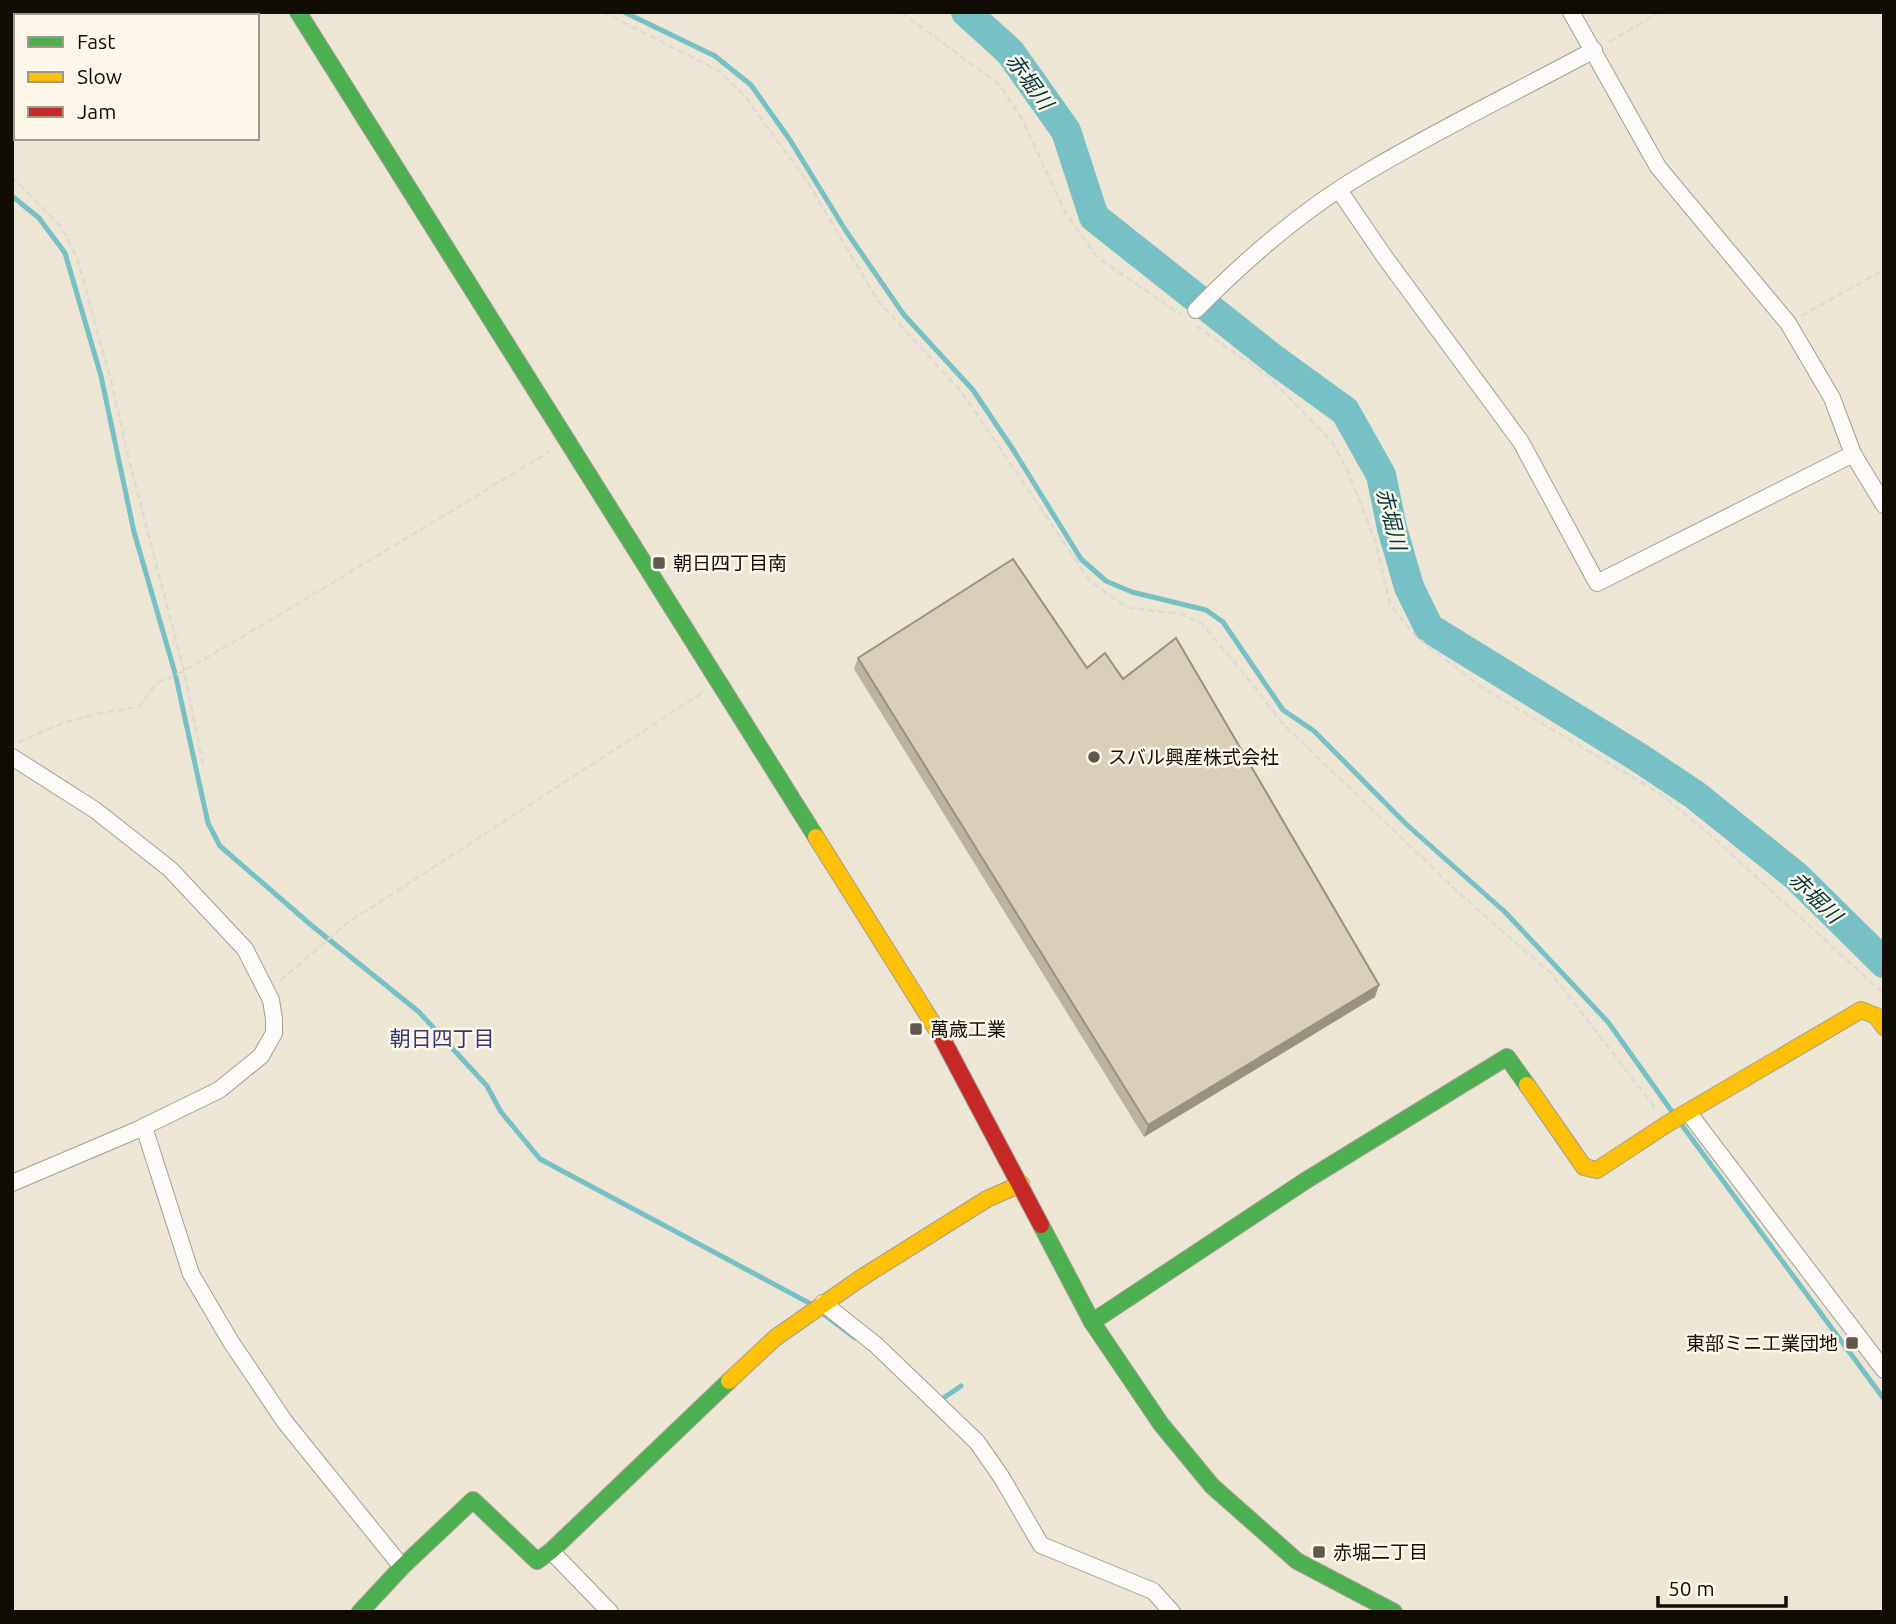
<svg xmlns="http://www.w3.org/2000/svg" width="1896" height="1624" font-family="Ubuntu,'Noto Sans JP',sans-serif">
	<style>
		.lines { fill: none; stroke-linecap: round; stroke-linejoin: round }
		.stream { stroke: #77c0c5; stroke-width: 5 }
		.river { stroke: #77c0c5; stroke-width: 30 }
		.street-casing { stroke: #a59f92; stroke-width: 18 }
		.fast-casing { stroke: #a59f92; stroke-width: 18 }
		.slow-casing { stroke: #a59f92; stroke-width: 18 }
		.jam-casing { stroke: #a59f92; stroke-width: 18 }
		.path { stroke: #dddad5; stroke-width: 2.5; stroke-dasharray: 7 3.5; stroke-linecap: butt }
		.street { stroke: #fcfbf9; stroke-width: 16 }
		.fast { stroke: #4caf50; stroke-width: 16 }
		.slow { stroke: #ffc107; stroke-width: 16 }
		.jam { stroke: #c62828; stroke-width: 16 }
		.wall { fill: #bbb29f }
		.shaded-wall { fill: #999182 }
		.building { fill: #dacfb9; stroke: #999182; stroke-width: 2 }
		.poi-dot { fill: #5f594d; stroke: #fdf7ea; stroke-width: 2.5 }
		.labels { text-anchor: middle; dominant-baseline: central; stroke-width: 5; stroke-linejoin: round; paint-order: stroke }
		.poi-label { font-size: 19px; fill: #120d04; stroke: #fdf7ea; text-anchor: start }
		.water-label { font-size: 21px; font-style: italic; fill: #00353b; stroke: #fdf7ea }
		.neighbourhood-label { font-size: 21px; fill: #353671; stroke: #fdf7ea }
	</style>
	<rect width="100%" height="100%" fill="#eee6d4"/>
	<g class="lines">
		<g class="stream">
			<path d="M624,12L715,56L751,85L790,140L846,231L904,315L973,390L1014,451L1081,559L1106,581L1132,592L1206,610L1223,622L1283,710L1314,731L1406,824L1505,912L1608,1022L1673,1113"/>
			<path d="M12,196L39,218L65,253L101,376L134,532L175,673L208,823L220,846L311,925L419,1012L487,1086L501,1112L540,1159L811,1304"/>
			<path d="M1681,1124L1884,1399"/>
			<path d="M821,1312L855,1338"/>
			<path d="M939,1401L961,1386"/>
		</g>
		<path class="river" d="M966,12L1010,52L1066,131L1094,217L1276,361L1345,411L1381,475L1392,528L1409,587L1429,628L1638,757L1695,795L1797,877L1884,963"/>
		<defs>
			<g id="street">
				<path d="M1571,12L1658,167L1788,323L1832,398L1853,454L1884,505"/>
				<path d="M1339,190L1384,256L1521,442L1597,583L1853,454"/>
				<path d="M1196,310C1246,259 1305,208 1367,172C1441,128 1518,91 1594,50"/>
				<path d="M12,757L95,810L170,869L245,949L271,1000L274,1019V1033L261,1056L219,1090L137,1130L12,1183"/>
				<path d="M1688,1112L1884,1370"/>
				<path d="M144,1127L191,1274L231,1342L285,1422L402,1567"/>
				<path d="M823,1303L876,1345L977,1442L1002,1478L1041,1545L1153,1591L1172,1612"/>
				<path d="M551,1551L610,1612"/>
			</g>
			<g id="fast">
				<path d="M298,12L816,837"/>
				<path d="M149,16L155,12"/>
				<path d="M12,98L16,96"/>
				<path d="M1041,1225L1092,1322L1161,1424L1212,1486L1297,1561L1394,1612"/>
				<path d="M1092,1322L1305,1181L1507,1057L1527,1085"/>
				<path d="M360,1612L402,1567L473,1500L537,1561L551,1551L729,1381"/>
			</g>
			<g id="slow">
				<path d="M816,837L942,1038"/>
				<path d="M1527,1085L1584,1167L1597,1170L1667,1124L1861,1010L1876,1016L1884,1027"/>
				<path d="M729,1381L775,1338L861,1278L987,1199L1021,1184"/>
			</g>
			<path id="jam" d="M942,1038L1041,1225"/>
		</defs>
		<use href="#street" class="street-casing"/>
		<use href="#fast" class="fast-casing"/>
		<use href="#slow" class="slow-casing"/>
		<use href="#jam" class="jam-casing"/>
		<g class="path">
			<path d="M603,12L719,71L743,94L807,181L878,301L961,391L1090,581L1128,608L1181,614L1201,623L1242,671L1284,725L1460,894L1552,974L1655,1108"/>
			<path d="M901,12L1000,85L1022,119L1065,212L1097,257L1181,315"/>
			<path d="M1609,42L1660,12"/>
			<path d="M12,177L62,228L77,258L112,384L127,452L184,671L203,764"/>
			<path d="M1801,316L1884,270"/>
			<path d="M1196,326L1268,376L1332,442L1347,469L1375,540L1390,604L1415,636L1478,685L1659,793L1707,832L1884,994"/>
			<path d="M18,743C59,721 94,713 139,707L157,683L184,671L294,606L549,452"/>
			<path d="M280,981L346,924L702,693"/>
		</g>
		<use href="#street" class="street"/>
		<use href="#fast" class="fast"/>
		<use href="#slow" class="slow"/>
		<use href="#jam" class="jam"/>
	</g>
	<path class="wall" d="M858,658L1087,668L1123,679L1375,997L1144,1137L854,669Z"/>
	<path class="shaded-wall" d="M1379,985L1375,997L1144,1137L1148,1125Z"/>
	<path class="building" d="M1013,559L1087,668L1105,653L1123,679L1176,638L1379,985L1148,1125L858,658Z"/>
	<g class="poi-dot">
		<rect x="652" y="556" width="14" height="14" rx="3.5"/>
		<circle cx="1094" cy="757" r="7"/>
		<rect x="909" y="1022" width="14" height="14" rx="3.5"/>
		<rect x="1845" y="1336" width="14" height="14" rx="3.5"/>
		<rect x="1312" y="1545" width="14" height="14" rx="3.5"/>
	</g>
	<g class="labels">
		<g class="poi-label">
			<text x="673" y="563">朝日四丁目南</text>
			<text x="1108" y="757">スバル興産株式会社</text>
			<text x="930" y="1029">萬歳工業</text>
			<text x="1838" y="1343" text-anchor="end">東部ミニ工業団地</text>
			<text x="1333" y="1552">赤堀二丁目</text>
		</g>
		<g class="water-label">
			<text transform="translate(1030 81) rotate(54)">赤堀川</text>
			<text transform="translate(1392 519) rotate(76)">赤堀川</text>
			<text transform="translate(1816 897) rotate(44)">赤堀川</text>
		</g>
		<g class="neighbourhood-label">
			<text x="442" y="1038">朝日四丁目</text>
		</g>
	</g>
	<rect width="1896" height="1624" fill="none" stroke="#120d04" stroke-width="28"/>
	<rect x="14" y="14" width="245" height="126" fill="#fdf7ea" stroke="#9f998e" stroke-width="2"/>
	<rect x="28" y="37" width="35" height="10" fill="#4caf50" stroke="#9f998e" stroke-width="2"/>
	<text x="77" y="49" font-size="21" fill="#120d04">Fast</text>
	<rect x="28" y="72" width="35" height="10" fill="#ffc107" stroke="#9f998e" stroke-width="2"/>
	<text x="77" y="84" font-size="21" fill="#120d04">Slow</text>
	<rect x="28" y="107" width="35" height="10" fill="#c62828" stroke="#9f998e" stroke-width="2"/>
	<text x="77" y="119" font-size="21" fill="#120d04">Jam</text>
	<path d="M1658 1596v10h128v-10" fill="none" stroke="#120d04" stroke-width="3.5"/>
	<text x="1668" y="1596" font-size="21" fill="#120d04" stroke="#fdf7ea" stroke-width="5" paint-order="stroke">50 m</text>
</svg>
